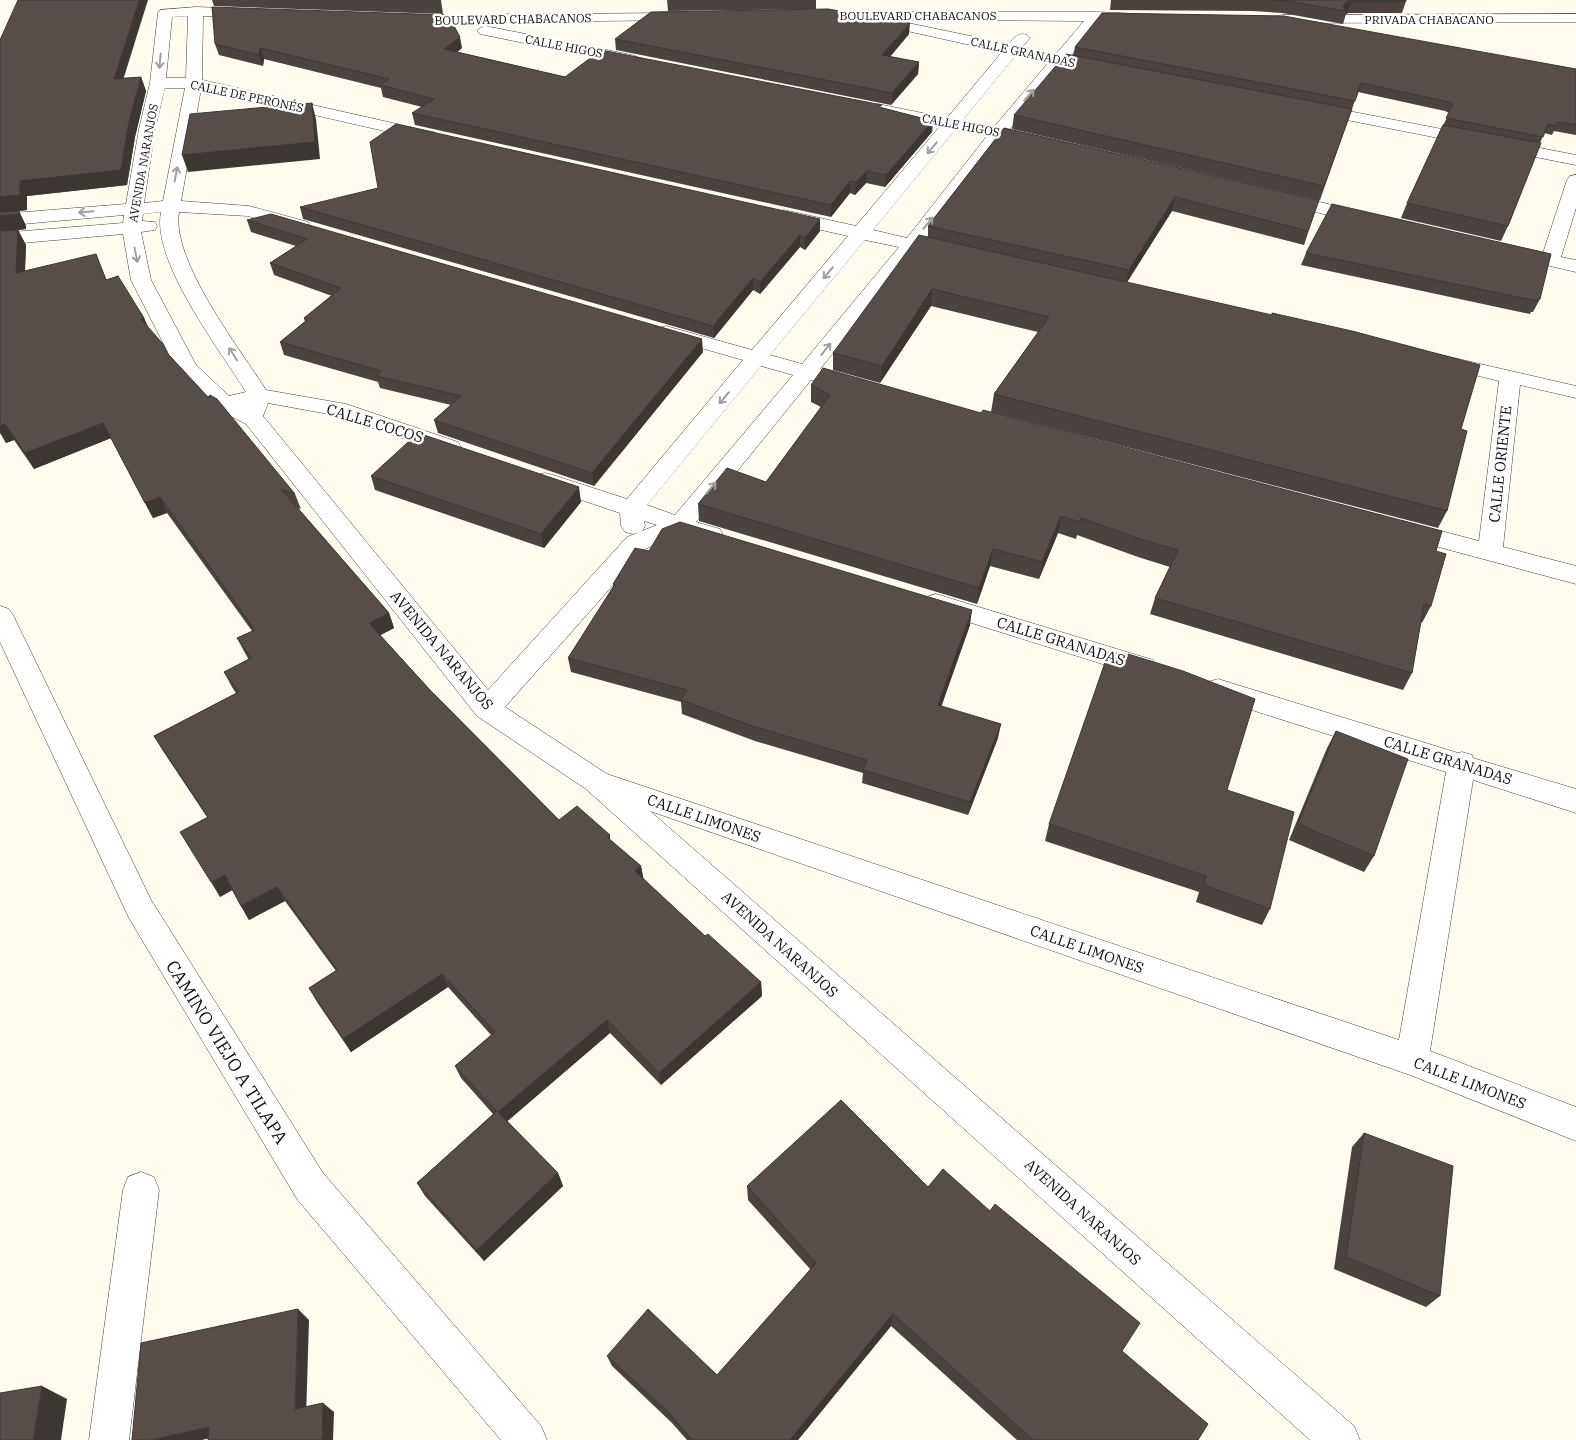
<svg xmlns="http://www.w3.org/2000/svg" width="1576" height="1440" font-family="'IBM Plex Serif',serif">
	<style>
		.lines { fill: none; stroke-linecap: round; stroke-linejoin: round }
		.minor-casing { stroke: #414141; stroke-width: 1 }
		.minor { fill: #fff; fill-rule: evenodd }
		.wall { fill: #4b4340 }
		.shaded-wall { fill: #3d3734 }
		.building { fill: #574e4a; stroke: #3d3734 }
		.oneway { stroke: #9f9f9f }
		.labels { text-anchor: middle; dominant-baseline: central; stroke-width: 5; stroke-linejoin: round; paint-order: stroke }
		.far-street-label { font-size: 12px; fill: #0e0e0e; stroke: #fff }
		.street-label { font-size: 15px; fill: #0e0e0e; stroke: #fff }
		.near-street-label { font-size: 18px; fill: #0e0e0e; stroke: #fff }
	</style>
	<rect width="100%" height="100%" fill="#fffbef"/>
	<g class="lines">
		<defs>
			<g id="minor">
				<path d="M196,7L249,9L254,10L256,13L254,16L249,17L203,16L202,80L428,131L434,132L436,136L434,140L428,141L201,89L181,201L249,206L308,222L310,226L308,230L301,232L248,216L179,212C171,261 240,349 266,390L346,404L458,442L461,447L458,452L450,454L334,415L268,403L263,416L488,690L627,537L640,532L633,534L625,532L621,526L620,513L537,485L533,480L537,475L545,473L553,475L627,499L743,360L659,336L656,332L659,328L666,326L752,350L848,236L777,220L775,216L777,212L784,210L856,226L940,126L872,112L870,109L872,106L878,104L947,118L1002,52L898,29L896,26L898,23L903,22L1009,44C1015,37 1018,32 1027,35L1030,38L1022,47L1056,54L1084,21L824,19L819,18L817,15L819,12H1096L1141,14L1143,17L1141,20L1136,21H1100L1070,57L1080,60L1082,63L1080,66L1074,68L1063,65L1009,130L1042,137L1045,141L1042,145L1036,146L1002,139L924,241L957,249L960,253L957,257L950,259L916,251L820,369L861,380L864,385L861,390L853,391L811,380L696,522L720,529L723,535L720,541L711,543L681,534L645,549L505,707L607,774L1399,1040L1446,772L1208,696L1205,689L1208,682L1218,679L1458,753L1462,752L1472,755L1473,758L1576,789V813L1473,780L1430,1051L1576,1107V1141L1410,1075L650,811L1354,1426L1360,1440H1310L586,789L477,716L246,424L217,409L176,368L131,280L123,234L0,245V233L123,223L124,215L0,226V214L126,204L139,129L150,83L158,13L160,10ZM188,16L186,78H166L172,17ZM1016,55L1049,62L994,127L962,121ZM165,88H185L163,201L144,203L155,129ZM955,130L987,136L907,238L873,230ZM161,212C151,261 220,350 246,392L229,396L196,365L151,280L141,232L155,230L157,226L155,222L142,221L143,214ZM865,240L899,247L802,364L770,355ZM761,366L793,375L675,515L647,505ZM644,521L657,525L642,531L645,526Z"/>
				<path d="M681,13L686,14L688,17L686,20L414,23L409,22L407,19L409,16L414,15Z"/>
				<path d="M1576,14V22L1282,23L1277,22L1275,19L1277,16L1282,15Z"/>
				<path d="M485,26L632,55L638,57L640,60L638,63L632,65L480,34L477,31L480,28Z"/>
				<path d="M1312,104L1576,155V165L1306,112L1304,109L1306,106Z"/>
				<path d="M1576,175V208L1561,257L1576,260V272L1507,256L1504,252L1507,248L1514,246L1543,253L1567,180L1570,176Z"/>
				<path d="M1280,193L1372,214L1374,218L1372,222L1365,224L1274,202L1271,198L1274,194Z"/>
				<path d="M1441,355L1576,386V398L1520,385L1503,547L1576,566V584L1394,535L1391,529L1394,523L1403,521L1479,541L1499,381L1434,365L1430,361L1434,357Z"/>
				<path d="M936,594L1153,660L1157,667L1153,674L1144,677L927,609L923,603L927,597Z"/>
				<path d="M0,606L9,609L13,615L151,900L323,1173L541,1426L547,1440H501L297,1199L129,918L0,642Z"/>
				<path d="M141,1172L154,1177L159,1190L129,1440H89L123,1190L128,1177Z"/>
			</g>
		</defs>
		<use href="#minor" class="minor-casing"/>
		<use href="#minor" class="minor"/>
	</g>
	<g class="wall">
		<path d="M212,0H441L443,14L214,6Z"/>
		<path d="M667,0H816V9L668,11Z"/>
		<path d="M1111,0H1406V1L1402,13H1348L1346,14L1343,24L1282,13L1252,11L1110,10Z"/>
		<path d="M909,34L890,57L919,62L918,74L891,105L616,50L615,39Z"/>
		<path d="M0,40L124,78L141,77L146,91L135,137L127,185L27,196V210L19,211L26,226V229L18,230L26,245L25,271L102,269L106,279L144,318L148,327L168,354L295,494L301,509L298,508L389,613L394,628L380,635L430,690L559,820L610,835V840L641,866L643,879L705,936L761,982L762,996L661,1085L610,1033L507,1121L558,1173L563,1186L484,1261L425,1196L417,1183L493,1114L461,1078L455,1066L491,1035L448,987L351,1052L317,1002L309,988L336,971L285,901L249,920L232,890L220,897L207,817L163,751L154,736L236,693L232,687L224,672L249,660L245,653L237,638L252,631L167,513L153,518L111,438L34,469L14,440L6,443L0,433Z"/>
		<path d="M215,44L462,48L457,52L565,77L881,108L933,121L932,132L885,187L866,183L855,195L850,193L831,217L415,125L412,113L422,107L383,97L381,88L264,59L263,66L219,55Z"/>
		<path d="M1075,47L1576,69V135L1554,131L1552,135L1544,133L1508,226L1501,241L1401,218L1407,203L1449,113L1445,111L1358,92L1320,200L1012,129L1014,115L1073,55Z"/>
		<path d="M1004,128L1319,200L1304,245L1172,211L1127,282L1461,429L1447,511L1438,528L991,412L994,394L1038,332L931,306L880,383L833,370V353L928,237V226Z"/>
		<path d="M300,207L820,219V231L805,250L800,247L760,294L753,290L714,338L303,219Z"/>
		<path d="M247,220L703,352L594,486L438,433L434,420L451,405L380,388L378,382L284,355L280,342L305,322L304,318L332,296L274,275L270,263L296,246L251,232Z"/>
		<path d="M1306,253L1540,299L1533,312H1531L1530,314L1301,265Z"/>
		<path d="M811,385L1436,551L1431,606L1422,623L1421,622L1412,673L1403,690L1150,614L1155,598L1170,567L1138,557L1077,535L1076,539L1058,533L1039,579L990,566L977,604L699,521L698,504L766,482L821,407L811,402Z"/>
		<path d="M371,476L581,502L544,548L375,490Z"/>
		<path d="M613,584L970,625L941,706L998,738L968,815L862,783L863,773L755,741L682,714L681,702L571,672L568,658L613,588Z"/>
		<path d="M1336,731L1374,856L1364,872L1289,840L1327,748Z"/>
		<path d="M1227,790L1270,909L1262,925L1196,902L1199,892L1045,841L1049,824Z"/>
		<path d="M1364,1133L1440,1296L1426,1307L1334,1269L1352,1147Z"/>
		<path d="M747,1186L928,1187L1122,1351L1198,1440H1017L891,1326L798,1440H687L672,1423L612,1366L607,1356L717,1375L811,1270L748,1200Z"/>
	</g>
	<g class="shaded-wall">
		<path d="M139,0H148L119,93L114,79Z"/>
		<path d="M1352,1L1348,13L1346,14V11L1343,6L1346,2Z"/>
		<path d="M910,23L909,34L881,67L882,55Z"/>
		<path d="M460,37L462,48L446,61L444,49Z"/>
		<path d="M260,48L264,59L263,66L259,55Z"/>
		<path d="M919,62L918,74L891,105L892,93Z"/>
		<path d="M141,77L146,91L135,137L127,185L27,196V210L19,211L26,226V229L18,230L26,245L24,289L16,273L0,232V197L20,181L129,122Z"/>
		<path d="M312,103L316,119L320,159L188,172L182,155Z"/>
		<path d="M933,121L932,132L885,187L886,175Z"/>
		<path d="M867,171L866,183L855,195L856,182Z"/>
		<path d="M850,181V193L831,217V205Z"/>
		<path d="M1175,197L1172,211L1126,284L1129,270Z"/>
		<path d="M820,219V231L805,250V238Z"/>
		<path d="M800,235V247L760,294V282Z"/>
		<path d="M753,278V290L714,338L713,326Z"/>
		<path d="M932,289L931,306L880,383L882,366Z"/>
		<path d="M144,318L151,334L141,319Z"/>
		<path d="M702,339L703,352L594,486L592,473Z"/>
		<path d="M103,423L111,438L34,469L25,453Z"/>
		<path d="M5,424L14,440L6,443L0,431V426Z"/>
		<path d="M579,487L581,502L544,548L541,534Z"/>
		<path d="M160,497L167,513L153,518L145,503Z"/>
		<path d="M1061,516L1058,533L1039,579L1042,562Z"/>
		<path d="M993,549L990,566L977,604L979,588Z"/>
		<path d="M972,610L970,625L937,719L938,705Z"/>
		<path d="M389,613L394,628L375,638L369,623Z"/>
		<path d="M1001,724L998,738L968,815L970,802Z"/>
		<path d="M641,866L644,881L635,871Z"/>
		<path d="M225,875L234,889L220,897L211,882Z"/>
		<path d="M277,887L285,901L249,920L241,906Z"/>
		<path d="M442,974L448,987L351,1052L343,1039Z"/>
		<path d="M761,982L762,996L661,1085L659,1073Z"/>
		<path d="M607,1020L610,1033L503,1125L498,1112Z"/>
		<path d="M558,1173L563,1186L484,1261L477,1250Z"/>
		<path d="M298,1309L309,1320L306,1418L295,1409Z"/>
		<path d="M893,1314L891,1326L798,1440H790Z"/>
		<path d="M42,1386L67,1399L61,1440H33Z"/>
		<path d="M323,1403L334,1412L333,1440H322Z"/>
		<path d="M209,1427L222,1435L202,1440H151Z"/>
	</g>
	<g class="building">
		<path d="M18,0H139L114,79L141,77L129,122L121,170L20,181V195L0,197V40Z"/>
		<path d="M1274,0H1406V1H1352L1346,2L1343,6L1346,11L1286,1Z"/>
		<path d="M212,7L448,15L460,37L444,49L565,77L601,50L882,105L879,107L933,121L886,175L867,171L856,182L850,181L831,205L412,113L434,99L380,85L389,79L260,48L259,55L215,44Z"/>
		<path d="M828,9L910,23L882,55L919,62L892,93L615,39L651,12Z"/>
		<path d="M1102,13L1284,16L1576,69V125L1558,122L1556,126L1548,124L1543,137L1446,118L1453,104L1449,102L1361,83L1355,101L1075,47Z"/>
		<path d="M1066,54L1352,109L1324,186L1014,115Z"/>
		<path d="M312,103L315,142L182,155L190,114Z"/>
		<path d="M396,124L820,219L805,238L800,235L760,282L753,278L713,326L300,207L378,188L370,142Z"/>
		<path d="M1443,125L1541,143L1508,226L1407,203Z"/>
		<path d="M1004,128L1319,200L1308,231L1175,197L1129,270L928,226Z"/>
		<path d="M1332,204L1551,254L1540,299H1537V301L1306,253Z"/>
		<path d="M19,211V214L0,216V212Z"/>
		<path d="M271,214L702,339L592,473L434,420L461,396L377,376L381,371L280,342L307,320L304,318L341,288L270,263L307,239L247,220Z"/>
		<path d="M18,230L16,273L96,254L106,280L118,276L144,318L141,319L163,344L168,354L208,397L210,395L217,399L295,494L281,489L389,613L369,623L430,690L559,820L577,806L610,835L607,837L641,866L635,871L705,936L708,934L761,982L659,1073L607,1020L498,1112L496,1111L455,1066L495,1032L442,974L343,1039L309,988L337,970L277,887L241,906L225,875L211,882L180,832L208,817L154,736L239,692L224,672L251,658L237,638L255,630L160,497L145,503L103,423L25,453L5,424L0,426V231Z"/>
		<path d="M919,235L1272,315V313L1352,331L1480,365L1461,429L1467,431L1447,511L994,394L1049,317L932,289L882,366L833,353Z"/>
		<path d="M823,368L981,413L983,410L1442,531L1436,551L1446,554L1431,606L1424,604L1412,673L1155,598L1178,550L1143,540L1081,518L1080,522L1061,516L1042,562L993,549L979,588L698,504L727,468L766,482L830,395L811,385Z"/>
		<path d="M418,433L579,487L541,534L371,476Z"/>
		<path d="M680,522L972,610L938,705L1001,724L970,802L863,770L867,760L755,727L681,700L687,690L568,658L615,584H613L635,548L649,551L662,529Z"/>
		<path d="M1109,651L1127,656L1128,654L1183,671L1255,699L1227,790L1294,812L1270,909L1204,885L1206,876L1049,824Z"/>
		<path d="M1336,731L1408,759L1374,856L1298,824Z"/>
		<path d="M841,1100L928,1187L943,1169L990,1211L995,1204L1140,1323L1122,1351L1208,1424L1198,1440H1033L893,1314L790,1440H692L669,1413L607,1356L648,1309L717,1375L816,1263L747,1186Z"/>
		<path d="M497,1111L558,1173L477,1250L417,1183Z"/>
		<path d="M1364,1133L1453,1166L1440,1296L1346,1257Z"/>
		<path d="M298,1309L295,1409L323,1403L322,1440H208L209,1427L151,1440H132L141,1343Z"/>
		<path d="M42,1386L33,1440H0V1393Z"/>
	</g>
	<defs><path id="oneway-shaft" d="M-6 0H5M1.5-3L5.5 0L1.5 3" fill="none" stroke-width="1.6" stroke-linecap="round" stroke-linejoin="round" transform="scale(1.25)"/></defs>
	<g class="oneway">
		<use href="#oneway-shaft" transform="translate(160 61) rotate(95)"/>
		<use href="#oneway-shaft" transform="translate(1029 95) rotate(-50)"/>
		<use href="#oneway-shaft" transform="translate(932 148) rotate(130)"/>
		<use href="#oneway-shaft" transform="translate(176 174) rotate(-79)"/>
		<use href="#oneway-shaft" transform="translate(86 212) rotate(175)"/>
		<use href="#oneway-shaft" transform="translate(928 223) rotate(-52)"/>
		<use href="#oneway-shaft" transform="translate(136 255) rotate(79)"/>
		<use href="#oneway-shaft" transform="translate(828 273) rotate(130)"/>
		<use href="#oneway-shaft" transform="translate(826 349) rotate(-51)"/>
		<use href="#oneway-shaft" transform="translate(233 354) rotate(-123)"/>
		<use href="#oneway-shaft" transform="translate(724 398) rotate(130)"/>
		<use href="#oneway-shaft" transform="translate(711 488) rotate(-50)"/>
	</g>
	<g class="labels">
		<g class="far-street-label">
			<text x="918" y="15">BOULEVARD CHABACANOS</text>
			<text transform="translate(513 19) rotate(-1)">BOULEVARD CHABACANOS</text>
			<text x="1429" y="19">PRIVADA CHABACANO</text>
			<text transform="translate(564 46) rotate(11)">CALLE HIGOS</text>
			<text transform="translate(1023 52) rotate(12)">CALLE GRANADAS</text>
			<text transform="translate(247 96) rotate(12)">CALLE DE PERONÉS</text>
			<text transform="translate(961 125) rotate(11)">CALLE HIGOS</text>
			<text transform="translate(143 163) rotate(-80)">AVENIDA NARANJOS</text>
		</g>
		<g class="street-label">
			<text transform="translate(375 423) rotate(17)">CALLE COCOS</text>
			<text transform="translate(1500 464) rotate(-84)">CALLE ORIENTE</text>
			<text transform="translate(1061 641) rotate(17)">CALLE GRANADAS</text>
			<text transform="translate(442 650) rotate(50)">AVENIDA NARANJOS</text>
			<text transform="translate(1448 760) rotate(17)">CALLE GRANADAS</text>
			<text transform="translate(704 818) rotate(19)">CALLE LIMONES</text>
			<text transform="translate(780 944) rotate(42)">AVENIDA NARANJOS</text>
			<text transform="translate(1087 949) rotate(19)">CALLE LIMONES</text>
			<text transform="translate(1470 1083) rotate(21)">CALLE LIMONES</text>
			<text transform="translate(1083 1212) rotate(42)">AVENIDA NARANJOS</text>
		</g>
		<g class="near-street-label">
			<text transform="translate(227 1052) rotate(58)">CAMINO VIEJO A TILAPA</text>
		</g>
	</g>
</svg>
